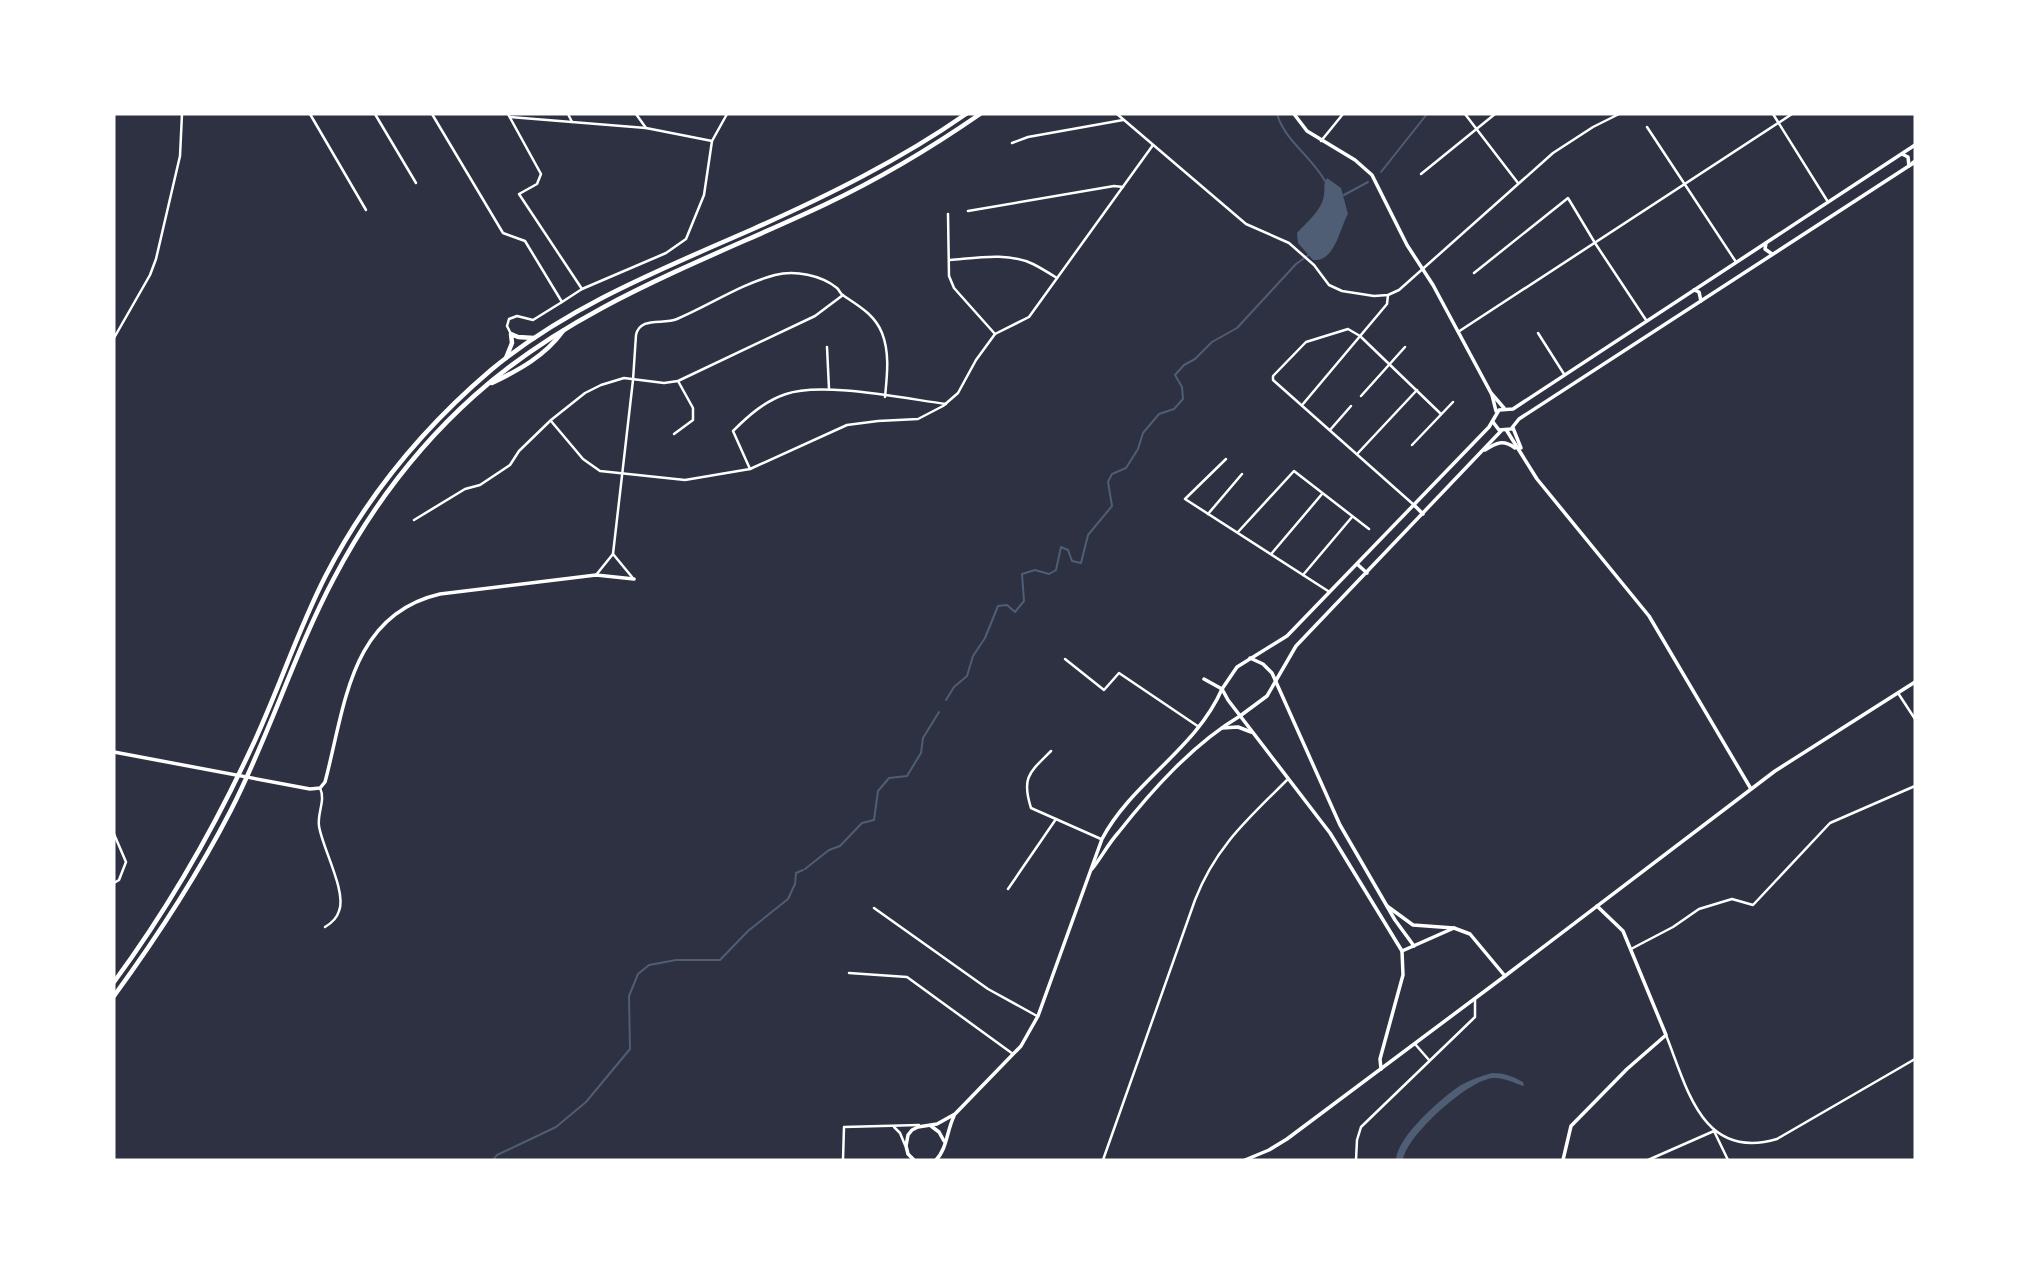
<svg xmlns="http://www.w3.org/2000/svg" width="2029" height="1274" font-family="'Asap Condensed',sans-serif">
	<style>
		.water { fill: #4f5d75 }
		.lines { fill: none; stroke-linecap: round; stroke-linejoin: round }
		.stream { stroke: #4f5d75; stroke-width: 2 }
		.minor { stroke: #fff; stroke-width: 2.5 }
		.tertiary { stroke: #fff; stroke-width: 3.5 }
		.secondary { stroke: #fff; stroke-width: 3.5 }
		.primary { stroke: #fff; stroke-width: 4.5 }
		.trunk { stroke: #fff; stroke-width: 4.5 }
	</style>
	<rect width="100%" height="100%" fill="#2d3142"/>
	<g class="water">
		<path d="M1327,178L1341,188L1348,214C1339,230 1335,262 1313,260L1298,243L1297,233C1307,222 1322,210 1324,195C1325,188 1323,185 1327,178Z"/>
		<path d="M1492,1073C1504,1073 1512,1076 1523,1082L1524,1086C1514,1083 1503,1077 1493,1078C1468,1080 1406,1136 1403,1160H1396C1397,1137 1441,1098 1461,1085C1470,1080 1481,1076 1492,1073Z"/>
	</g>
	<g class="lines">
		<g class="stream">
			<path d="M1277,114C1285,141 1312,157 1325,181"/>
			<path d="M1381,172L1427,114"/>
			<path d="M1344,195L1368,182"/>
			<path d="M946,700L954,687L967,676L973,656L985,638L998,606L1007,605L1015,612L1024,601L1022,574L1035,570L1049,574L1056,570L1061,547L1068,550L1072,561L1081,563L1088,535L1112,506L1108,482L1112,474L1126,468L1138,449L1143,433L1159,414L1174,409L1183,399L1182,387L1175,375L1184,365L1195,359L1212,342L1237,328L1296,264L1310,254"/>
			<path d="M805,869L829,850L840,846L862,823L874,820L878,791L889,778L907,776L921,753L923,738L939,712"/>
			<path d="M493,1160L497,1155L556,1127L586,1102L630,1049L629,996L638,974L649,965L676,960H720L748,931L788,899L795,884L796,873L803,870"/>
		</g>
		<g class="minor">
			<path d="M310,114L366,210"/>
			<path d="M375,114L416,183"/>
			<path d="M432,114L503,233L525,241L562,302L533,320L517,316L509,319L507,326L511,334"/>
			<path d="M508,114L541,174L537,184L519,194L582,289"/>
			<path d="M568,114L572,122"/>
			<path d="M636,114L646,128"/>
			<path d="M1117,114L1246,224L1289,243L1314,265L1329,285L1342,291L1374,296L1388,295L1399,290L1553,153L1593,127L1619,114"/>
			<path d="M1465,114L1518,183"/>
			<path d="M1773,114L1828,202"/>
			<path d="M510,117L646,128L712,141"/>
			<path d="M1647,127L1736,262"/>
			<path d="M1321,141L1343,114"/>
			<path d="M1012,143L1028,137L1123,120"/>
			<path d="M1421,174L1495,114"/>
			<path d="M968,211L1114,186L1123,187"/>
			<path d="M948,214L949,276L954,288L995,334"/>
			<path d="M950,260C976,258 1008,252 1033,264C1041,268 1049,273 1057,278"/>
			<path d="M1474,273L1568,198L1595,243L1646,320"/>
			<path d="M562,302L582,289L666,253L686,239L704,195L712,141L727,114"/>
			<path d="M1458,332L1792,114"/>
			<path d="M1538,333L1564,374"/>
			<path d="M114,338L150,275L156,259L180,156L182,114"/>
			<path d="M827,347L829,389"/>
			<path d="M1361,396L1405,347"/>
			<path d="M1303,404L1387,304L1388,295"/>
			<path d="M551,421L583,459L600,471L685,480L750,469L733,431C749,415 765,401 786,394C821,381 907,399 946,404"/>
			<path d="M1330,430L1351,406"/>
			<path d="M674,434L693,420V408L678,381"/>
			<path d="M1412,445L1453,402"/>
			<path d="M1358,453L1417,390"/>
			<path d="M1226,459L1185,499L1328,591"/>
			<path d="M750,469L847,425L878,421L918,419L943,406L958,393L976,360L995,334L1029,317L1153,145"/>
			<path d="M1414,505L1273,380V376L1306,342L1348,329L1360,336L1441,414"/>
			<path d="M1208,514L1242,474"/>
			<path d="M414,520L465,489L480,485L510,465L519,451L551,420L585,393L601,385L624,378L664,383L678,381L815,316L843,295"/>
			<path d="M1238,532L1294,471L1369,529"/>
			<path d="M1272,553L1322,494"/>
			<path d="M613,554L633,380L636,335C640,316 663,325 677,319C710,305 741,284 775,275C795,270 821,275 837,288C841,292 839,293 844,296C859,306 875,315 882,333C890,353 887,376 885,397"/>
			<path d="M596,575L613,554L632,577"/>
			<path d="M1303,575L1352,517"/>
			<path d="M1065,659L1104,690L1119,673L1199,727"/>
			<path d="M1898,693L1915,719"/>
			<path d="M1051,751C1030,772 1021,777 1031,808L1101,839"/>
			<path d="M320,788C326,800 317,813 319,826C322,847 347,892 339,911C337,918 330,924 325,927"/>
			<path d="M114,834L126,862L119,880L114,883"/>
			<path d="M1008,889L1056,819"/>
			<path d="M874,908L988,989L1037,1016"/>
			<path d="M1631,949L1673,927L1699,909L1732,899L1753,905L1830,823L1915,786"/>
			<path d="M849,973L907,977L1013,1054"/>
			<path d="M1666,1035C1687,1088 1702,1161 1777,1139L1915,1059"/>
			<path d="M1415,1044L1429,1060"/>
			<path d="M894,1127L900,1133L905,1145"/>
			<path d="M843,1160L844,1127L919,1125"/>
			<path d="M1103,1160L1195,900C1216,846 1248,819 1288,779"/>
			<path d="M1356,1160L1357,1140L1361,1127L1475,1017V1000"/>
			<path d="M1648,1160L1714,1131L1728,1160"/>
		</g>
		<g class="tertiary">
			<path d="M1294,114L1307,131L1355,160L1372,175L1407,245L1433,285L1491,393L1504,408"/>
			<path d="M1492,395L1496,411"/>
			<path d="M1513,428L1521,448"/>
			<path d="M1507,431L1537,479L1649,616L1751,789"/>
			<path d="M1485,450C1496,443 1503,439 1515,448"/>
			<path d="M1222,728L1238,727L1251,732"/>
			<path d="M114,752L310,789L320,788L325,782C345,708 349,615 440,594L596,575L634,579"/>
			<path d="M1092,869C1101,858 1108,844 1118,833C1152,790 1193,744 1240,716"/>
			<path d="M1381,1069L1380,1059L1403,975L1402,951"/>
			<path d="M931,1126L939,1132L944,1141"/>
			<path d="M914,1160L908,1154L906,1146L908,1135L912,1130L918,1127L937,1124L955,1114L1021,1046L1038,1016L1102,839C1132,782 1196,749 1222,689L1204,679"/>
			<path d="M936,1160C947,1149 947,1130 954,1116"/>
			<path d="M1245,1160L1269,1150L1287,1139L1505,976"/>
		</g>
		<g class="secondary">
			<path d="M1902,154L1908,157L1909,166"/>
			<path d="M1766,243L1765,249L1772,254"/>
			<path d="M1694,290L1699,292L1701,301"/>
			<path d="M1493,422L1499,430L1511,429L1519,419L1915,162"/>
			<path d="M1414,505L1423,514"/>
			<path d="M1357,564L1367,573"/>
			<path d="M1250,658L1263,664L1272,673L1340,825L1395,920L1414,946"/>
			<path d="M1240,716L1267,696L1296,646L1501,431"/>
			<path d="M1387,906L1413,925L1454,928L1470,934L1505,976L1775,771L1915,682"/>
			<path d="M1454,928L1402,951L1330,833L1228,700L1222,689L1237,667L1287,636L1489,427L1499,410L1513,409L1915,145"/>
			<path d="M1563,1160L1571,1126L1627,1069L1666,1035L1623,931L1597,906"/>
		</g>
		<path class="primary" d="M1913,163L1915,162"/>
		<g class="trunk">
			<path d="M506,358L512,343L511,334L518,337L534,338"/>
			<path d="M492,383C519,370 545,356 563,331"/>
			<path d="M114,982C167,910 211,834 249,753C277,695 296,634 325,577C366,497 423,428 491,370C568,306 662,269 753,229C827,196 900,160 966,114"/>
			<path d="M114,996C157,937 197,876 231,810C269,736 294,654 333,580C369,511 416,448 474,396C575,305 703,262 824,205C879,179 931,148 980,114"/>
		</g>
	</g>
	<rect width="2029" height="1274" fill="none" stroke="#ffffff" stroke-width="231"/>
</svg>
